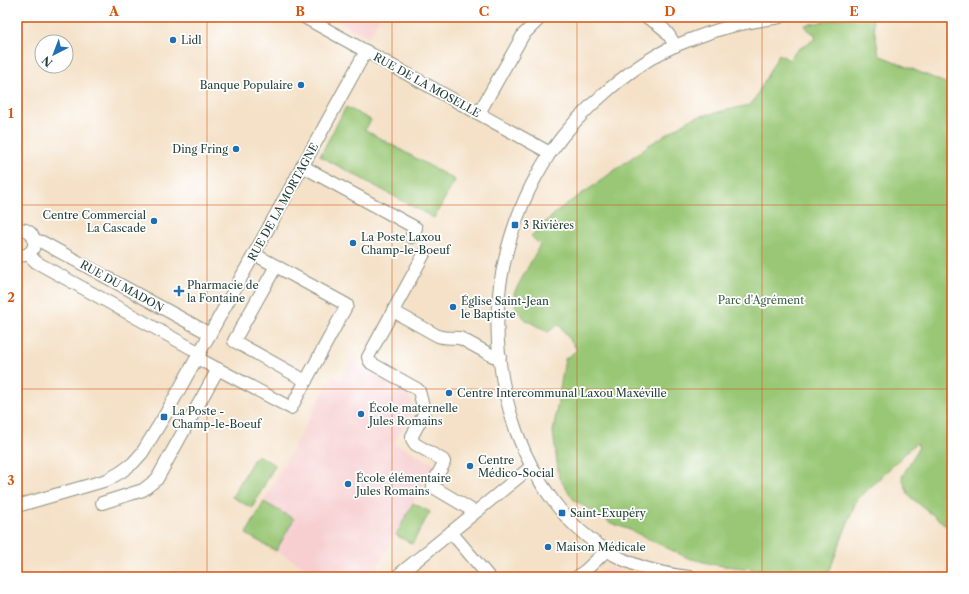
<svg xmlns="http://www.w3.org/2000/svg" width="969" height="594" font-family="'Libre Caslon Text',serif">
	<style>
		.built { fill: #f7cfd0 }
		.green { fill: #99c775; stroke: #5c8254 }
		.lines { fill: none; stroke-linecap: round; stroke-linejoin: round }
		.street-casing { stroke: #8a8f7e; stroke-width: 14 }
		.street { stroke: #fff; stroke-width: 12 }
		.grid { fill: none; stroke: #d45610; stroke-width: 1; stroke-opacity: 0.55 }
		.poi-dot { fill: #1f6fb2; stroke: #fff; stroke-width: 1.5 }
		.labels { text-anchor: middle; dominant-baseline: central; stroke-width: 3.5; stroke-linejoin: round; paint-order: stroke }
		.poi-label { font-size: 11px; fill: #1f3d34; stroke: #fff; text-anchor: start }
		.street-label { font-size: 11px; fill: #1f3d34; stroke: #fff }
		.park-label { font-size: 11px; fill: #3e6044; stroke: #fff }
		.neatline { fill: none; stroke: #d45610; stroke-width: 1.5 }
		.grid-label { font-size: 13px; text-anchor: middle; font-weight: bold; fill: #d45610 }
	</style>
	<rect width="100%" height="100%" fill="#fff"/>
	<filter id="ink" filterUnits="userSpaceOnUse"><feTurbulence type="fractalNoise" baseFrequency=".025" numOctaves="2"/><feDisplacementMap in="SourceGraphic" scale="8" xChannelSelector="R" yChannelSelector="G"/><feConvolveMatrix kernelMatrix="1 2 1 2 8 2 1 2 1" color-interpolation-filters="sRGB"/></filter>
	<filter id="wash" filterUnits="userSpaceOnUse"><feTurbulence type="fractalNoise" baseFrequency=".012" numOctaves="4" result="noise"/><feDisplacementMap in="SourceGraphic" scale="16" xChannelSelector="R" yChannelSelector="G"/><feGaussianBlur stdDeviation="0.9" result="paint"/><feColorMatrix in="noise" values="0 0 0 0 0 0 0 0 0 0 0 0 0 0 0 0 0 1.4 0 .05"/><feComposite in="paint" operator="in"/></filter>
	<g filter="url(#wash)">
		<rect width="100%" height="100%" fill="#f4e1c7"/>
		<g class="built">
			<path d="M331,17H380L368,38Z"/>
			<path d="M351,361L409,393L413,409L394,443L434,464L372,577H323L276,551L294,519L264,502L332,376L340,381Z"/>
			<path d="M607,568L618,570L639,577H593L601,571Z"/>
		</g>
		<g class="green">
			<path d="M849,17H872L879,55L950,85L952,87V530L909,496L902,477L919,447L916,443L856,501L827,577H820L716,565L688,558L630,530L611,523L574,500L559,478L553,432L565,359L577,350L559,324L548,332L526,320L516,309L514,293L540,245L531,236L550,218L565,205L592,187L649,145L693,118L749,105L753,102L779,54L789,60L797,50L815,39V34L809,31L805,25Z"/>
			<path d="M346,107L371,120L365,130L455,180L434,218L320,156Z"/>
			<path d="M256,456H259L275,465L252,508L232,497L255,457Z"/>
			<path d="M264,502L294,519L276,551L246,534Z"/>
			<path d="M413,503L430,512L412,544L396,535Z"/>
		</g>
	</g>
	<g filter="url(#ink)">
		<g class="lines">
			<defs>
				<g id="street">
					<path d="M304,17L550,153"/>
					<path d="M646,17C661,25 668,31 675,46"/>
					<path d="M479,113L523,35L541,17"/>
					<path d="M302,166L416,228L411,237"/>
					<path d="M17,230C40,225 40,260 17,255"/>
					<path d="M34,240L42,242L210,334"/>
					<path d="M28,254L36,262L200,353"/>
					<path d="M424,254L368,357L369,360L371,363L417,389L419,391L424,410V414L412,436V439L415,444L443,460L444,462L443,465L433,483V487L475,512"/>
					<path d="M276,266L234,341L306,381"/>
					<path d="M393,311L438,336C446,339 452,337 460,338L493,356H500"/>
					<path d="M197,358L291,408L347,305L254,254"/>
					<path d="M102,503L143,490L157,479L218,369"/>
					<path d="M17,506L107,480L121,472L133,463L142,453L164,417L237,285L366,51"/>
					<path d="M451,532L489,577"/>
					<path d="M396,577L531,467"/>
					<path d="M577,577L586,570L606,551"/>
					<path d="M690,577C661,574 631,566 606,550C523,499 487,378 500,285C507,239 524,193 550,153C578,112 635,61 682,43C697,37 713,31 728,27C745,22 763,20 780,17"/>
				</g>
			</defs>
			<use href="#street" class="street-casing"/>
			<use href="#street" class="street"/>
		</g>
	</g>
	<path class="grid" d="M207,17V577M392,17V577M577,17V577M762,17V577M17,205H952M17,389H952"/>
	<g class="poi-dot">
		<circle cx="173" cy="40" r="4"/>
		<circle cx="301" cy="85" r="4"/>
		<circle cx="236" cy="149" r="4"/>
		<circle cx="154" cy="221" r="4"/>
		<rect x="511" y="221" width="8" height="8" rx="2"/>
		<circle cx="353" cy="243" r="4"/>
		<path d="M177 285h4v4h4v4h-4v4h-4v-4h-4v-4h4z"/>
		<circle cx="453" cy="307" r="4"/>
		<circle cx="449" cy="393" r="4"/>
		<circle cx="361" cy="414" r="4"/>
		<rect x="160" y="413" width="8" height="8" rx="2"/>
		<circle cx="470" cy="466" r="4"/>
		<circle cx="348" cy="484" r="4"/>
		<rect x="558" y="509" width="8" height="8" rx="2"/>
		<circle cx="548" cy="547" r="4"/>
	</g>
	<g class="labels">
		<g class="poi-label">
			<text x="181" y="40">Lidl</text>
			<text x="293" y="85" text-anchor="end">Banque Populaire</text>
			<text x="228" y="149" text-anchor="end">Ding Fring</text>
			<text x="146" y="215" text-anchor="end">Centre Commercial<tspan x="146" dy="13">La Cascade</tspan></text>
			<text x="523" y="225">3 Rivières</text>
			<text x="361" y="237">La Poste Laxou<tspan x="361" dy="13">Champ-le-Boeuf</tspan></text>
			<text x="187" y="285">Pharmacie de<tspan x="187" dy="13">la Fontaine</tspan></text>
			<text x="461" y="301">Église Saint-Jean<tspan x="461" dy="13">le Baptiste</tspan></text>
			<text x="457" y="393">Centre Intercommunal Laxou Maxéville</text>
			<text x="369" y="408">École maternelle<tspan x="369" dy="13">Jules Romains</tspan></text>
			<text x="172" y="411">La Poste -<tspan x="172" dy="13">Champ-le-Boeuf</tspan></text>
			<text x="478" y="460">Centre<tspan x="478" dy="13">Médico-Social</tspan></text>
			<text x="356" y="478">École élémentaire<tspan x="356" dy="13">Jules Romains</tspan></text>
			<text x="570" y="513">Saint-Exupéry</text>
			<text x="556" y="547">Maison Médicale</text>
		</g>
		<g class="street-label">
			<text transform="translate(427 85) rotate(29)">RUE DE LA MOSELLE</text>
			<text transform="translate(283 202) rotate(-61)">RUE DE LA MORTAGNE</text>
			<text transform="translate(122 286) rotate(29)">RUE DU MADON</text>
		</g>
		<g class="park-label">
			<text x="761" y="300">Parc d'Agrément</text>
		</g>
	</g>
	<rect width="969" height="594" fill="none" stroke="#fff" stroke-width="44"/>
	<g transform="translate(54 54) rotate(222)"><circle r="19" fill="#ffffff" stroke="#a5b1ae"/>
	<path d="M0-3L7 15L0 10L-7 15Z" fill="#1f6fb2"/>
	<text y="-6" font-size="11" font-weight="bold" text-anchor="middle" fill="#1f3d34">N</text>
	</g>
	<rect x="22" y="22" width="925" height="550" class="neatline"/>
	<g class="grid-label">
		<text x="114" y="16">A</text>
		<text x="300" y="16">B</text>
		<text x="484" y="16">C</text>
		<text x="670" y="16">D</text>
		<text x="854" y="16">E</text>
		<text x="11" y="118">1</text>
		<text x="11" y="302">2</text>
		<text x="11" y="485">3</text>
	</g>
</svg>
